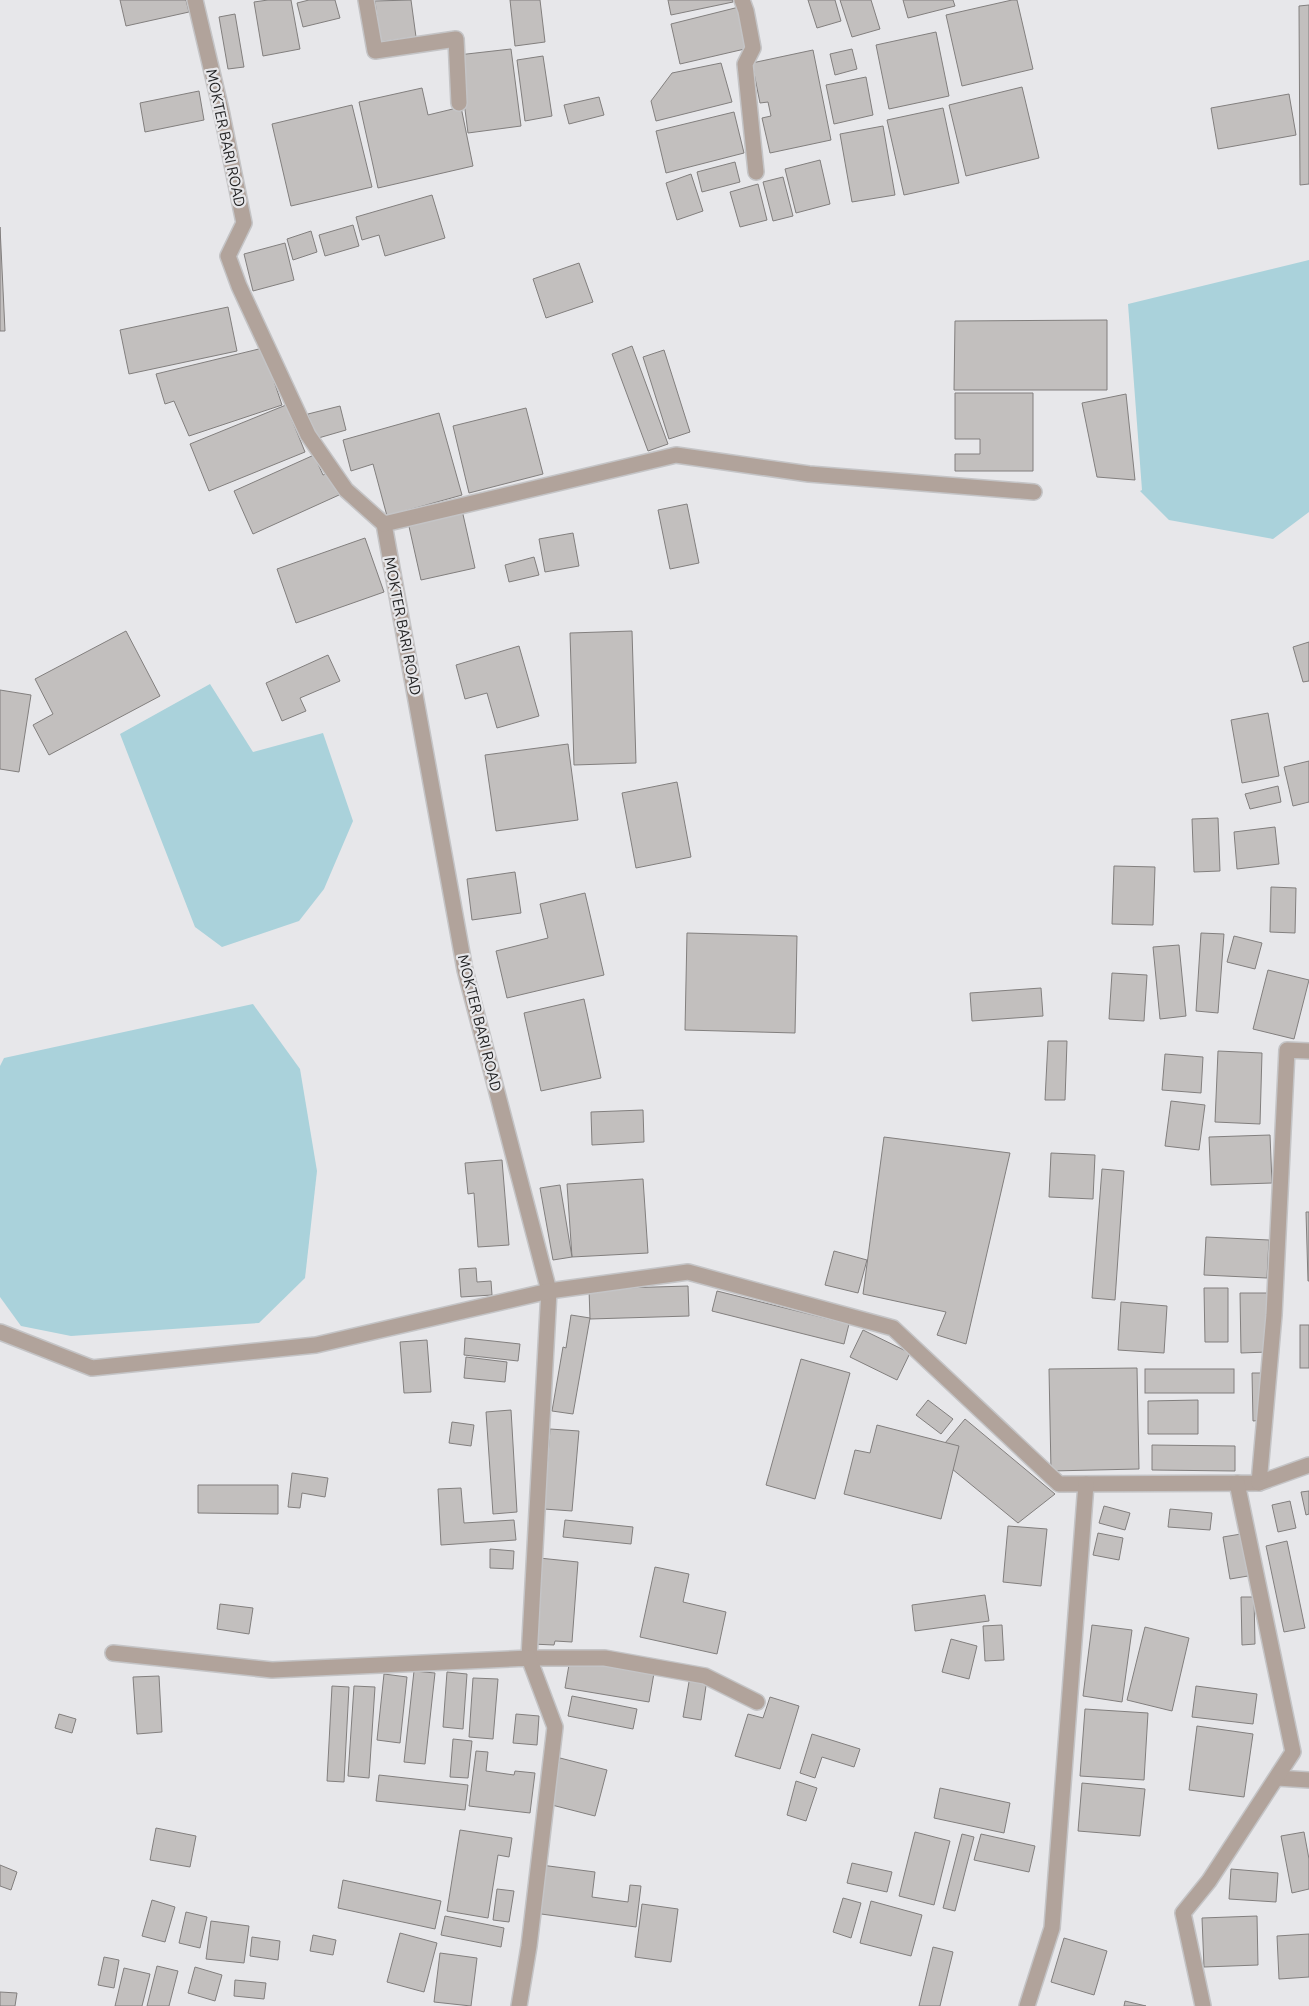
<svg xmlns="http://www.w3.org/2000/svg" width="1309" height="2006" font-family="Ubuntu,sans-serif">
	<style>
		.water { fill: #aad2db }
		.building { fill: #c2bfbe; stroke: #827f7e }
		.lines { fill: none; stroke-linecap: round; stroke-linejoin: round }
		.minor-casing { stroke: #c4c4c6; stroke-width: 18 }
		.minor { stroke: #b1a39b; stroke-width: 15 }
		.labels { text-anchor: middle; dominant-baseline: central; stroke-width: 4.5; stroke-linejoin: round; paint-order: stroke }
		.street-label { font-size: 15px; fill: #232324; stroke: #e7e7ea }
	</style>
	<rect width="100%" height="100%" fill="#e7e7ea"/>
	<g class="water">
		<path d="M1309,260V512L1273,539L1169,520L1140,491L1142,490L1128,304Z"/>
		<path d="M210,684L253,752L323,733L353,821L324,889L299,921L222,947L195,927L120,734Z"/>
		<path d="M253,1004L300,1069L317,1171L305,1278L259,1323L71,1336L21,1326L0,1297V1066L4,1058Z"/>
	</g>
	<g class="building">
		<path d="M120,0H186L189,12L126,26Z"/>
		<path d="M268,0H291L300,49L263,56L254,2Z"/>
		<path d="M309,0H335L340,18L303,27L297,3Z"/>
		<path d="M411,0L416,37L380,42L375,1Z"/>
		<path d="M510,0H540L545,42L515,46Z"/>
		<path d="M668,0H733V2L671,15Z"/>
		<path d="M808,0H835L841,21L817,28Z"/>
		<path d="M840,0H871L880,29L852,37Z"/>
		<path d="M903,0H953L955,6L908,18Z"/>
		<path d="M1012,0H1017L1033,69L962,86L946,15Z"/>
		<path d="M1309,5V184L1300,185L1299,6Z"/>
		<path d="M739,7L749,48L680,64L671,24Z"/>
		<path d="M235,14L244,67L228,69L219,17Z"/>
		<path d="M936,32L949,96L889,109L876,45Z"/>
		<path d="M511,49L521,126L468,133L458,55Z"/>
		<path d="M852,49L857,69L835,75L830,54Z"/>
		<path d="M813,50L831,140L770,153L762,118L771,116L768,102L760,103L752,63Z"/>
		<path d="M543,56L552,116L525,121L517,60Z"/>
		<path d="M721,63L732,102L656,121L651,101L672,73Z"/>
		<path d="M866,77L873,115L834,124L826,85Z"/>
		<path d="M1022,87L1039,158L966,176L949,105Z"/>
		<path d="M422,88L428,115L461,107L473,166L378,188L359,102Z"/>
		<path d="M199,91L204,120L145,132L140,103Z"/>
		<path d="M1289,94L1296,135L1218,149L1211,108Z"/>
		<path d="M599,97L604,115L569,124L564,105Z"/>
		<path d="M352,105L372,187L291,206L272,124Z"/>
		<path d="M943,108L959,183L904,195L887,120Z"/>
		<path d="M734,112L744,153L666,173L656,131Z"/>
		<path d="M883,126L895,195L852,202L840,134Z"/>
		<path d="M820,160L830,204L796,213L785,169Z"/>
		<path d="M735,162L740,182L702,192L697,172Z"/>
		<path d="M691,174L703,211L677,220L666,183Z"/>
		<path d="M783,177L793,216L773,221L763,182Z"/>
		<path d="M758,184L767,220L740,227L730,192Z"/>
		<path d="M432,195L445,238L385,256L379,235L362,240L356,217Z"/>
		<path d="M353,225L359,246L325,256L319,235Z"/>
		<path d="M0,227L5,331H0Z"/>
		<path d="M311,231L317,252L293,260L287,239Z"/>
		<path d="M285,243L294,280L253,291L244,254Z"/>
		<path d="M579,263L593,302L546,318L533,279Z"/>
		<path d="M228,307L237,351L129,374L120,330Z"/>
		<path d="M1107,320V390H954L955,321Z"/>
		<path d="M632,346L668,444L648,451L612,354Z"/>
		<path d="M263,348L282,405L189,436L174,401L165,404L156,374Z"/>
		<path d="M664,350L690,432L669,439L643,357Z"/>
		<path d="M955,393H1033V471H955V454H980V439H955Z"/>
		<path d="M1126,394L1135,480L1097,477L1082,403Z"/>
		<path d="M286,405L305,452L209,491L190,444Z"/>
		<path d="M340,406L346,430L315,439L308,414Z"/>
		<path d="M526,408L543,474L469,493L453,426Z"/>
		<path d="M439,413L462,495L387,516L373,464L351,471L343,440Z"/>
		<path d="M314,455L323,475L329,473L339,495L253,534L234,491Z"/>
		<path d="M687,504L699,563L670,569L658,510Z"/>
		<path d="M462,510L475,568L421,580L408,522Z"/>
		<path d="M573,533L579,566L545,572L539,539Z"/>
		<path d="M365,538L384,592L296,623L277,569Z"/>
		<path d="M534,557L539,575L509,582L505,565Z"/>
		<path d="M126,631L160,696L49,755L33,725L53,714L35,679Z"/>
		<path d="M632,631L636,763L574,765L570,633Z"/>
		<path d="M1309,642V681L1303,682L1293,647Z"/>
		<path d="M519,646L539,716L497,728L487,693L465,699L456,665Z"/>
		<path d="M328,655L340,681L300,698L306,711L282,721L266,683Z"/>
		<path d="M0,690L31,695L19,772L0,769Z"/>
		<path d="M1268,713L1279,776L1242,783L1231,720Z"/>
		<path d="M568,744L578,820L496,831L485,755Z"/>
		<path d="M1309,761V802L1293,806L1284,767Z"/>
		<path d="M677,782L691,857L636,868L622,793Z"/>
		<path d="M1278,786L1281,802L1250,809L1245,794Z"/>
		<path d="M1218,818L1220,871L1194,872L1192,819Z"/>
		<path d="M1275,827L1279,864L1237,869L1234,832Z"/>
		<path d="M1114,866L1155,867L1153,925L1112,924Z"/>
		<path d="M515,872L521,913L472,920L467,879Z"/>
		<path d="M1271,887L1296,888L1295,933L1270,932Z"/>
		<path d="M585,893L604,975L507,998L496,951L548,938L540,904Z"/>
		<path d="M687,933L797,936L795,1033L685,1030Z"/>
		<path d="M1201,933L1224,934L1218,1013L1196,1011Z"/>
		<path d="M1234,936L1262,943L1255,969L1227,962Z"/>
		<path d="M1179,945L1186,1016L1160,1019L1153,947Z"/>
		<path d="M1268,970L1309,980L1294,1039L1253,1029Z"/>
		<path d="M1112,973L1147,975L1144,1021L1109,1019Z"/>
		<path d="M1041,988L1043,1016L972,1021L970,993Z"/>
		<path d="M584,999L601,1078L541,1091L524,1013Z"/>
		<path d="M1048,1041H1067L1065,1100H1045Z"/>
		<path d="M1218,1051L1262,1053L1260,1124L1215,1122Z"/>
		<path d="M1165,1054L1203,1057L1201,1093L1162,1090Z"/>
		<path d="M1171,1101L1205,1105L1199,1150L1165,1146Z"/>
		<path d="M643,1110L644,1142L592,1145L591,1112Z"/>
		<path d="M1270,1135L1272,1183L1211,1185L1209,1137Z"/>
		<path d="M884,1137L1010,1153L966,1344L937,1335L946,1312L863,1294Z"/>
		<path d="M1051,1153L1095,1155L1093,1199L1049,1197Z"/>
		<path d="M502,1160L509,1245L478,1247L474,1193L468,1194L465,1163Z"/>
		<path d="M1102,1169L1124,1171L1115,1300L1092,1298Z"/>
		<path d="M643,1179L648,1253L572,1257L567,1184Z"/>
		<path d="M560,1185L572,1257L553,1260L540,1188Z"/>
		<path d="M1306,1212H1309V1281H1308Z"/>
		<path d="M1206,1237L1269,1240L1267,1278L1204,1275Z"/>
		<path d="M834,1251L867,1260L858,1293L825,1285Z"/>
		<path d="M476,1268L477,1282L491,1281L492,1295L461,1297L459,1269Z"/>
		<path d="M688,1286L689,1316L590,1319L589,1289Z"/>
		<path d="M1204,1288H1228V1342H1205Z"/>
		<path d="M717,1291L849,1324L844,1344L712,1311Z"/>
		<path d="M1240,1293H1267L1268,1352L1241,1353Z"/>
		<path d="M1121,1302L1167,1306L1164,1353L1118,1350Z"/>
		<path d="M571,1315L590,1318L573,1414L552,1411L563,1347L566,1348Z"/>
		<rect x="1300" y="1325" width="9" height="43"/>
		<path d="M863,1330L910,1353L897,1380L850,1357Z"/>
		<path d="M465,1338L520,1344L518,1361L464,1355Z"/>
		<path d="M427,1340L431,1392L404,1393L400,1342Z"/>
		<path d="M466,1357L507,1362L505,1382L464,1378Z"/>
		<path d="M801,1359L850,1373L815,1499L766,1485Z"/>
		<path d="M1137,1368L1139,1469L1051,1471L1049,1369Z"/>
		<rect x="1145" y="1369" width="89" height="24"/>
		<path d="M1252,1373H1262L1263,1420L1253,1421Z"/>
		<path d="M928,1400L953,1419L941,1434L916,1415Z"/>
		<path d="M1198,1400V1434H1148V1401Z"/>
		<path d="M511,1410L517,1512L493,1514L486,1412Z"/>
		<path d="M965,1419L1055,1494L1018,1523L935,1455Z"/>
		<path d="M452,1422L474,1425L471,1446L449,1443Z"/>
		<path d="M877,1425L959,1446L941,1519L844,1494L855,1450L870,1453Z"/>
		<path d="M550,1429L579,1431L572,1511L544,1509Z"/>
		<path d="M1152,1445L1235,1446V1471L1152,1470Z"/>
		<path d="M292,1473L328,1478L325,1497L302,1493L300,1508L288,1507Z"/>
		<path d="M198,1485H278V1514L198,1513Z"/>
		<path d="M461,1488L464,1523L514,1520L516,1540L441,1545L438,1489Z"/>
		<path d="M1309,1491V1514L1306,1515L1301,1492Z"/>
		<path d="M1290,1501L1296,1528L1278,1532L1272,1505Z"/>
		<path d="M1104,1506L1130,1513L1125,1530L1099,1523Z"/>
		<path d="M1170,1509L1212,1513L1210,1530L1168,1527Z"/>
		<path d="M565,1520L633,1527L631,1544L563,1537Z"/>
		<path d="M1008,1526L1047,1529L1041,1586L1003,1582Z"/>
		<path d="M1098,1533L1123,1538L1119,1560L1093,1555Z"/>
		<path d="M1241,1534L1248,1576L1230,1579L1223,1537Z"/>
		<path d="M1287,1541L1305,1628L1284,1632L1266,1546Z"/>
		<path d="M490,1549L514,1551L513,1569L490,1568Z"/>
		<path d="M539,1558L578,1562L572,1642L555,1641L554,1645L532,1644Z"/>
		<path d="M655,1567L689,1574L683,1602L726,1612L717,1654L640,1637Z"/>
		<path d="M985,1595L989,1621L915,1631L912,1605Z"/>
		<path d="M1241,1597H1254L1255,1644L1242,1645Z"/>
		<path d="M220,1604L253,1608L249,1634L217,1629Z"/>
		<path d="M1002,1625L1004,1660L985,1661L983,1626Z"/>
		<path d="M1092,1625L1132,1630L1122,1702L1083,1696Z"/>
		<path d="M1145,1627L1189,1638L1172,1711L1127,1700Z"/>
		<path d="M951,1639L977,1646L969,1679L942,1672Z"/>
		<path d="M570,1659L654,1673L649,1702L565,1688Z"/>
		<path d="M414,1671L435,1673L425,1764L404,1762Z"/>
		<path d="M447,1672L467,1674L463,1729L443,1727Z"/>
		<path d="M384,1674L407,1677L400,1743L377,1740Z"/>
		<path d="M159,1676L162,1732L137,1734L133,1677Z"/>
		<path d="M690,1676L707,1679L701,1720L683,1717Z"/>
		<path d="M473,1678L498,1679L493,1739L469,1737Z"/>
		<path d="M332,1686L349,1687L344,1782L327,1781Z"/>
		<path d="M354,1686L375,1687L369,1778L348,1776Z"/>
		<path d="M1196,1686L1257,1694L1253,1724L1192,1717Z"/>
		<path d="M572,1696L637,1709L633,1729L568,1716Z"/>
		<path d="M770,1697L799,1706L780,1769L735,1756L748,1714L763,1718Z"/>
		<path d="M1085,1709L1148,1713L1144,1780L1080,1776Z"/>
		<path d="M59,1714L76,1719L72,1733L55,1728Z"/>
		<path d="M516,1714L539,1716L537,1745L513,1743Z"/>
		<path d="M1197,1726L1253,1734L1244,1797L1189,1790Z"/>
		<path d="M812,1734L860,1749L854,1767L822,1757L815,1778L800,1773Z"/>
		<path d="M453,1739L472,1741L468,1778L450,1777Z"/>
		<path d="M476,1751L488,1752L486,1771L514,1775L515,1771L535,1773L530,1813L469,1806Z"/>
		<path d="M560,1758L607,1770L595,1816L548,1804Z"/>
		<path d="M379,1775L468,1785L465,1810L376,1801Z"/>
		<path d="M796,1781L817,1788L806,1821L787,1815Z"/>
		<path d="M1082,1783L1145,1789L1140,1836L1078,1831Z"/>
		<path d="M940,1788L1010,1803L1004,1833L934,1818Z"/>
		<path d="M156,1828L196,1836L190,1867L150,1860Z"/>
		<path d="M460,1830L512,1838L509,1857L498,1855L488,1918L447,1911Z"/>
		<path d="M915,1832L950,1841L934,1905L899,1896Z"/>
		<path d="M1304,1832L1309,1859V1889L1292,1893L1281,1836Z"/>
		<path d="M962,1834L974,1837L955,1911L943,1908Z"/>
		<path d="M981,1834L1035,1846L1029,1872L974,1860Z"/>
		<path d="M852,1863L892,1872L887,1892L847,1883Z"/>
		<path d="M0,1865L17,1872L11,1890L0,1886Z"/>
		<path d="M541,1865L595,1872L592,1897L628,1902L630,1885L641,1886L636,1927L534,1913Z"/>
		<path d="M1231,1869L1278,1873L1276,1902L1229,1899Z"/>
		<path d="M343,1880L441,1901L435,1929L338,1908Z"/>
		<path d="M497,1889L514,1891L509,1922L493,1920Z"/>
		<path d="M843,1898L861,1903L851,1938L833,1932Z"/>
		<path d="M152,1900L175,1907L165,1942L142,1936Z"/>
		<path d="M871,1901L922,1915L911,1956L860,1943Z"/>
		<path d="M642,1904L678,1909L671,1962L635,1957Z"/>
		<path d="M186,1912L207,1917L200,1948L179,1943Z"/>
		<path d="M445,1916L504,1928L501,1947L441,1935Z"/>
		<path d="M1257,1916L1258,1965L1204,1967L1202,1918Z"/>
		<path d="M211,1921L249,1926L244,1963L206,1959Z"/>
		<path d="M400,1933L437,1943L424,1992L387,1982Z"/>
		<path d="M1309,1934V1977L1279,1979L1277,1936Z"/>
		<path d="M313,1935L336,1940L333,1955L310,1951Z"/>
		<path d="M252,1937L280,1941L278,1960L250,1956Z"/>
		<path d="M1064,1938L1107,1951L1094,1995L1051,1982Z"/>
		<path d="M933,1947L953,1952L940,2006H919Z"/>
		<path d="M440,1953L477,1958L471,2006L434,2002Z"/>
		<path d="M104,1957L119,1960L114,1988L98,1985Z"/>
		<path d="M157,1966L178,1971L169,2006H147Z"/>
		<path d="M195,1967L222,1975L215,2001L188,1993Z"/>
		<path d="M124,1968L150,1974L142,2006H115Z"/>
		<path d="M235,1980L266,1983L264,1999L234,1996Z"/>
		<path d="M0,1992L17,1993L15,2006H0Z"/>
		<path d="M1125,2001L1146,2006H1124Z"/>
	</g>
	<g class="lines">
		<defs>
			<g id="minor">
				<path d="M195,0L221,110L244,223L228,256L239,286L308,435L346,490L384,524L465,970L549,1291L529,1658H605L705,1676L757,1702"/>
				<path d="M366,0L375,51L456,39L459,103"/>
				<path d="M742,0L746,11L753,48L745,64L756,172"/>
				<path d="M384,524L676,455L809,474L1034,492"/>
				<path d="M0,1332L92,1368L316,1345L549,1291L688,1272L893,1328L1059,1484L1259,1483L1309,1465"/>
				<path d="M1259,1483L1274,1315L1287,1050L1309,1051"/>
				<path d="M113,1653L272,1670L529,1658L555,1727L529,1946L519,2006"/>
				<path d="M1277,1778L1309,1780"/>
				<path d="M1027,2006L1052,1928L1086,1484"/>
				<path d="M1203,2006L1183,1913L1209,1881L1293,1752L1237,1483"/>
			</g>
		</defs>
		<use href="#minor" class="minor-casing"/>
		<use href="#minor" class="minor"/>
	</g>
	<g class="labels">
		<g class="street-label">
			<text transform="translate(226 138) rotate(78)">MOKTER BARI ROAD</text>
			<text transform="translate(403 626) rotate(79)">MOKTER BARI ROAD</text>
			<text transform="translate(480 1023) rotate(76)">MOKTER BARI ROAD</text>
		</g>
	</g>
</svg>
